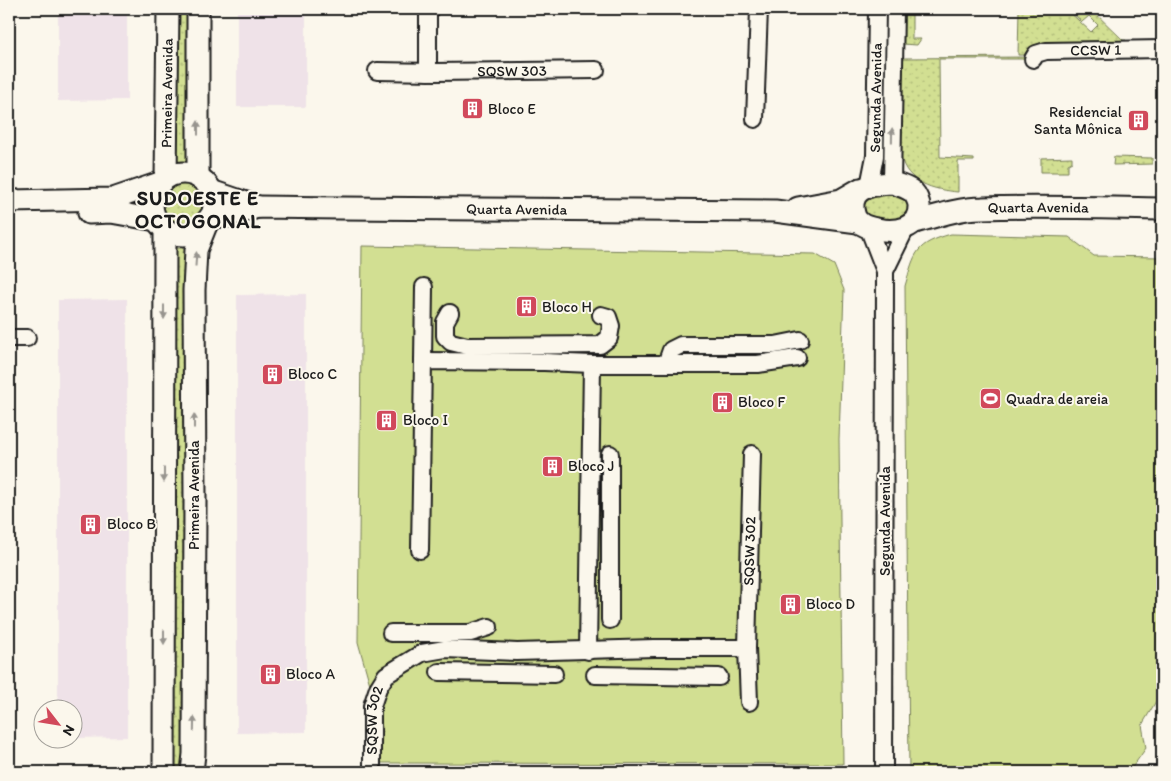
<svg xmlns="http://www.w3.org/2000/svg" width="1171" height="781" font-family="Itim,sans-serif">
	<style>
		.built { fill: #efe2e8 }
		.grass { fill: url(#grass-dots); stroke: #777e57 }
		.park { fill: #d2df92; stroke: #777e57 }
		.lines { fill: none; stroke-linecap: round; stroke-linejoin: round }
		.minor-casing { stroke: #1c1c1c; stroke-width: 20 }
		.major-casing { stroke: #1c1c1c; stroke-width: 25 }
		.minor { stroke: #fbf7ec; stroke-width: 16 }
		.major { stroke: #fbf7ec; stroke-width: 21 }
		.oneway { fill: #97948e }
		.labels { text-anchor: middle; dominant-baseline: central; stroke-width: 4; stroke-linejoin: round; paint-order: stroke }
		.street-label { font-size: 15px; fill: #1c1c1c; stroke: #fbf7ec }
		.poi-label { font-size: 15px; fill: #1c1c1c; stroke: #fbf7ec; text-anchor: start }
		.district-label { font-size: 20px; font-weight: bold; letter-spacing: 1px; fill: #1c1c1c; stroke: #fbf7ec }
	</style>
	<defs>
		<pattern id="grass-dots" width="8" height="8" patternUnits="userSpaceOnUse" patternTransform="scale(1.25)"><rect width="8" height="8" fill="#d2df92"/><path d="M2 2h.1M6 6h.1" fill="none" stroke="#b4bf7d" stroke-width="1.8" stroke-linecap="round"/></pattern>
	</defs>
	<rect width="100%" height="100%" fill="#fbf7ec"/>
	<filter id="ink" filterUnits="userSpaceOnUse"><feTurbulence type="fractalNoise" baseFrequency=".02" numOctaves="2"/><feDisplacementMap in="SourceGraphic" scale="10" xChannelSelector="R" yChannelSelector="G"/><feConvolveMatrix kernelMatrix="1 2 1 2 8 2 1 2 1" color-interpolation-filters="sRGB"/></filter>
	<g filter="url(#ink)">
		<g class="built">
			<path d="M58,9H127V100L58,101Z"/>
			<rect x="237" y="9" width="69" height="98"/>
			<path d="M306,294V732L237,733V295Z"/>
			<path d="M127,299V737L73,738L72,708H58V300Z"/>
		</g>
		<g class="grass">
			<path d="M176,9H192L191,162H175Z"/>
			<path d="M903,9H912V39H921L917,45L902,44Z"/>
			<path d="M1019,9H1066L1091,32L1098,25L1089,16L1082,22L1068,9H1091L1123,40H1126L1125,43H1040L1032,47L1028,55H1018Z"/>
			<path d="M1027,57V59H939L940,157L974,159V161H958V192C934,190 906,183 901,156C898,145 900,132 901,121C901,101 902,80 902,59L905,58Z"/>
			<path d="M1072,157V162L1068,164V172H1041V158Z"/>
			<path d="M1114,157L1152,158V164L1113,165Z"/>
			<path d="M180,178C217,179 203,246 171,229C162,211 157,187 180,178Z"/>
			<path d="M871,191L910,195L908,221L867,223L860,200Z"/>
			<path d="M175,248H190L188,772H172Z"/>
		</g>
		<g class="park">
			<path d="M951,234L1069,237L1094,256L1162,257V691L1142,725L1146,748L1129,772H909L905,286C915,252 915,244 951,234Z"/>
			<path d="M362,246L815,254L834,265L844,290L839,439L843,764L381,763L382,727L358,642Z"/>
		</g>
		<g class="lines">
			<defs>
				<g id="minor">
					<path d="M428,9V72"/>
					<path id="s1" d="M1033,59L1036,54L1046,51L1162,49"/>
					<path id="s2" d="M377,71L435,72L596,70"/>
					<path d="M755,119L759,9"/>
					<path d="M892,183L895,9"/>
					<path id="s3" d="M869,186L875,156L877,9"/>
					<path d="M868,227L885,271L884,772"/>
					<path d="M885,271L906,228"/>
					<path d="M450,313L445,322V336L451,342L467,346L600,345L609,338L611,326L608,317L601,315"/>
					<path d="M9,338H27"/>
					<path d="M423,361L424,287"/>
					<path d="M592,364H758L797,358"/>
					<path d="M666,364L671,350L681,345H775L800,340"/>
					<path d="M420,550L423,361L544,362L592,364L588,651"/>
					<path d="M610,620V454"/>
					<path d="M391,633H470L489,627"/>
					<path d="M439,672L554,674"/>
					<path d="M595,675L719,677"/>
					<path id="s4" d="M749,702L747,648L752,454"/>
					<path id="s5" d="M372,772V706L378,688L386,675L422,653L445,649L517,652L654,648H747"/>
				</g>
				<g id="major">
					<circle cx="183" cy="204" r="31"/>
					<path d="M198,177V9"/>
					<path id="s6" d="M166,178L168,9"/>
					<path d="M892,183C899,185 907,187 913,192C916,195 919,202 919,206C920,229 895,233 877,229C871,228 863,226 859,222C855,219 854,214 853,209C851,186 875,184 892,183Z"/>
					<path d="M211,191L258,207"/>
					<path d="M9,201L113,199L160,183"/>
					<path d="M798,208L841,200L860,189"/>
					<path d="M89,213L111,212L156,220"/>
					<path id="s7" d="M210,217L227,216L258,207L341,208L775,211L858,222"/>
					<path id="s8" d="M915,222C936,216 960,208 982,208C1042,206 1102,208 1162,209"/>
					<path d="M164,772L165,229"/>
					<path d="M192,772L194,754L195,502L194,290L196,250L208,220"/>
				</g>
			</defs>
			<use href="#minor" class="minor-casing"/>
			<use href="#major" class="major-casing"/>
			<use href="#minor" class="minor"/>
			<use href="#major" class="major"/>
		</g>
		<defs><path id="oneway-solid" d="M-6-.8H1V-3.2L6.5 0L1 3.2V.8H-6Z" transform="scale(1.25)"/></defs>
		<g class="oneway">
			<use href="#oneway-solid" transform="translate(198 128) rotate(-90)"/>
			<use href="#oneway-solid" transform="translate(892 135) rotate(-89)"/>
			<use href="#oneway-solid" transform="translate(196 259) rotate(-86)"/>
			<use href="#oneway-solid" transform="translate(164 312) rotate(90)"/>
			<use href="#oneway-solid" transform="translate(194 421) rotate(-90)"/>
			<use href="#oneway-solid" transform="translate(164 475) rotate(90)"/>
			<use href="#oneway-solid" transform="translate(164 637) rotate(90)"/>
			<use href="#oneway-solid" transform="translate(194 724) rotate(-89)"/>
		</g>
	</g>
	<defs>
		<symbol id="building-square" viewBox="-11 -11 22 22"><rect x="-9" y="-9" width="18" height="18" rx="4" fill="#d1495b" stroke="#fbf7ec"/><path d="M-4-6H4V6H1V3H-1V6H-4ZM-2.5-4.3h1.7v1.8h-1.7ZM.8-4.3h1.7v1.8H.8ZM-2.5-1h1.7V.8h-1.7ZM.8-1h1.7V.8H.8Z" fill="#fff"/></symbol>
		<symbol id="stadium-square" viewBox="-11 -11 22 22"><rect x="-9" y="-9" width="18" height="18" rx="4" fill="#d1495b" stroke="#fbf7ec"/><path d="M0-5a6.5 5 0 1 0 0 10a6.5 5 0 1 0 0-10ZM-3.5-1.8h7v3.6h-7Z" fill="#fff"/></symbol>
	</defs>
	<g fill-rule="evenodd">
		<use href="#building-square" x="460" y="96" width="25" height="25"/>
		<use href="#building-square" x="1126" y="108" width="25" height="25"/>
		<use href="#building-square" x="514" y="294" width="25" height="25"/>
		<use href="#building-square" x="260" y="362" width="25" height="25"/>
		<use href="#stadium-square" x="978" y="386" width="25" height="25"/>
		<use href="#building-square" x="710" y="390" width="25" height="25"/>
		<use href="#building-square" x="374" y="408" width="25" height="25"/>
		<use href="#building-square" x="540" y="454" width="25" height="25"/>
		<use href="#building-square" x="78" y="512" width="25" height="25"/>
		<use href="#building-square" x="778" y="592" width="25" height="25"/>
		<use href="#building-square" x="258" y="662" width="25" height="25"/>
	</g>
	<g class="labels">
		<g class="street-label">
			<text stroke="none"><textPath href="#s1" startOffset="66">CCSW 1</textPath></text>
			<text stroke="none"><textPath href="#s2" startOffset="135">SQSW 303</textPath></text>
			<text stroke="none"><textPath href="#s6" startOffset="85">Primeira Avenida</textPath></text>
			<text stroke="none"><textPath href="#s3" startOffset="89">Segunda Avenida</textPath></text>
			<text stroke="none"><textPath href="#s8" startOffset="125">Quarta Avenida</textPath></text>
			<text stroke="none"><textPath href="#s7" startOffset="308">Quarta Avenida</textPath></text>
			<text transform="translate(194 495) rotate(-90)">Primeira Avenida</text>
			<text transform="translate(885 521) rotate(-90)">Segunda Avenida</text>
			<text stroke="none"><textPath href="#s4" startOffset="151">SQSW 302</textPath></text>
			<text stroke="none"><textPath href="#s5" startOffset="52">SQSW 302</textPath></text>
		</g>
		<g class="poi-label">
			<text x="488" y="109">Bloco E</text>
			<text x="1122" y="112" text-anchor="end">Residencial<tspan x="1122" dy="17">Santa Mônica</tspan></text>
			<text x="542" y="307">Bloco H</text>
			<text x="288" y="374">Bloco C</text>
			<text x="1006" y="399">Quadra de areia</text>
			<text x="738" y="402">Bloco F</text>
			<text x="403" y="420">Bloco I</text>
			<text x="568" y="466">Bloco J</text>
			<text x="107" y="524">Bloco B</text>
			<text x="806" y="604">Bloco D</text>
			<text x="286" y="674">Bloco A</text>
		</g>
		<g class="district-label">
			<text x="198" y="198">SUDOESTE E<tspan x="198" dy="23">OCTOGONAL</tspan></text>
		</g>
	</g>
	<rect width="1171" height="781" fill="none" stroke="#fbf7ec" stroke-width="30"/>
	<rect x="15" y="15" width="1141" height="751" fill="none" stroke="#1c1c1c" stroke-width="2" filter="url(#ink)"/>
	<g transform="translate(58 724) rotate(121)"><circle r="24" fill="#fbf7ec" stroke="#a29f99"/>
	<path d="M0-4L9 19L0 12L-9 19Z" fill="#d1495b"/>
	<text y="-8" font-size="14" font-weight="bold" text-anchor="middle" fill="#1c1c1c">N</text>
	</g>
</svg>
